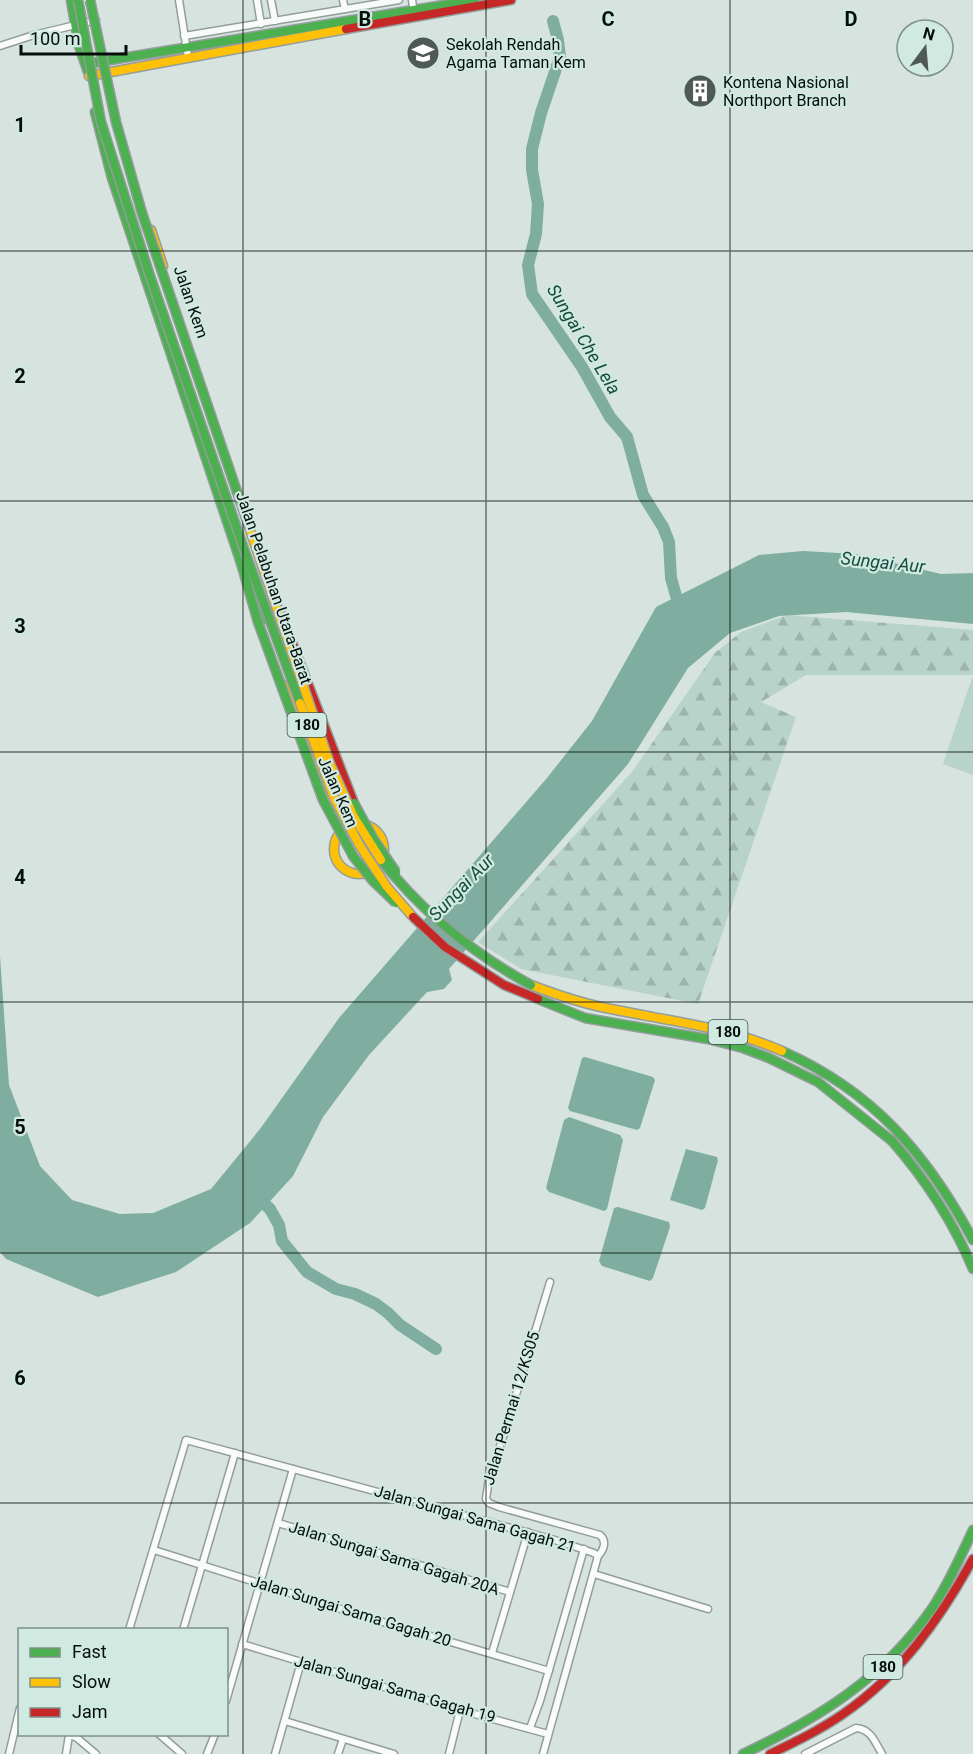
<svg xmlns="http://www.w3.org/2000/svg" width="973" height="1754" font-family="Roboto,sans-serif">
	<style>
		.grass { fill: #b8d3ca }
		.forest { fill: url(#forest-firs) }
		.water { fill: #7faea1 }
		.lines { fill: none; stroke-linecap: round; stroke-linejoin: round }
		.river { stroke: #7faea1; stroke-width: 12 }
		.street-casing { stroke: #939e9b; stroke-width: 9 }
		.fast-casing { stroke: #939e9b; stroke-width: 11 }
		.slow-casing { stroke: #939e9b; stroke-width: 11 }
		.jam-casing { stroke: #939e9b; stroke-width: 11 }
		.street { stroke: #f9fbfa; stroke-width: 6 }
		.fast { stroke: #4caf50; stroke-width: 8 }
		.slow { stroke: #ffc107; stroke-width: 8 }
		.jam { stroke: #c62828; stroke-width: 8 }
		.fast-bridge-casing { stroke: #939e9b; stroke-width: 11; stroke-linecap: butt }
		.slow-bridge-casing { stroke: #939e9b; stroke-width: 11; stroke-linecap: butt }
		.jam-bridge-casing { stroke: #939e9b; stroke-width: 11; stroke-linecap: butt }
		.fast-bridge { stroke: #4caf50; stroke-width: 8 }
		.slow-bridge { stroke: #ffc107; stroke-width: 8 }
		.jam-bridge { stroke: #c62828; stroke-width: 8 }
		.grid { fill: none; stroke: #060e0b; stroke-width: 1.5; stroke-opacity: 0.55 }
		.labels { text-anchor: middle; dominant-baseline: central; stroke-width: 4.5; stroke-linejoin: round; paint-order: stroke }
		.shield { fill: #d0e9e1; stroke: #43504b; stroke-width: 1.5 }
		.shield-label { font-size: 15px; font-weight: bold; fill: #060e0b }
		.poi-label { font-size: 16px; fill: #060e0b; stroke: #d0e9e1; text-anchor: start }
		.street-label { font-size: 16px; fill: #060e0b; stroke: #d0e9e1 }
		.water-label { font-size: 18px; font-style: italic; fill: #174c3f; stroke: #d0e9e1 }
		.grid-label { font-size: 20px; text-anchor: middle; font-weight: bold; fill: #060e0b; stroke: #d0e9e1; stroke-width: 4.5; stroke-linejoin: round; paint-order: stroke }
	</style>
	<defs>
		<pattern id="forest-firs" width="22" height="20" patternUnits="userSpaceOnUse" patternTransform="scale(1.5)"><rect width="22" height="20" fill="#b8d3ca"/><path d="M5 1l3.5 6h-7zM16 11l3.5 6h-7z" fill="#9db4ac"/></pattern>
	</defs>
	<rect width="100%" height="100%" fill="#d6e3df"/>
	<path class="grass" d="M972,678H973V775L943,764Z"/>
	<path class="forest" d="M787,615L973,630V675H806L761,702L796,717L698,1004L521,969L478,942L632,772L715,653L741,632Z"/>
	<g class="water">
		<path d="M803,551L857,554L941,574L973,573V624L846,612L779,616L730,633L688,668L628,764L449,969L452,980L444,989L427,992L369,1055L323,1117L293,1176L250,1223L176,1272L98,1297L6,1259L0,1252V956L9,1085L40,1166L72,1200L120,1214L153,1213L211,1189L260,1129L339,1018L547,778L592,721L656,607L759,555Z"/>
		<path d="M585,1057L653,1077L655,1080L640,1128L637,1130L570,1111L568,1108L582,1058Z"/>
		<path d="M569,1117L620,1135L623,1140L607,1209L604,1211L549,1192L546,1188L564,1120Z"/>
		<path d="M686,1149L717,1157L718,1160L705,1208L702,1210L670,1200Z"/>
		<path d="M618,1207L669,1222L670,1227L653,1278L650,1281L602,1266L599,1261L614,1208Z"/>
	</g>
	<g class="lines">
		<g class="river">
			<path d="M553,21L558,40L560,57L541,113L532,149V170L538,204L536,234L528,265L532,294L582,367L610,417L627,437L643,495L663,527L669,542L671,578L680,610"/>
			<path d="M254,1194L270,1209L279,1225L282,1241L307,1272L336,1289L355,1294L376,1304L388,1313L400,1325L436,1349"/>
		</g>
		<defs>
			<g id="street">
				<path d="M179,0L188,57"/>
				<path d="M257,0L261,24"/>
				<path d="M271,0L275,21"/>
				<path d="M343,0L345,9"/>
				<path d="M412,0L414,13"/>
				<path d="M184,36L399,0"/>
				<path d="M0,46L34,35L96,20"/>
				<path d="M550,1282L505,1431L489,1479L486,1499L489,1503L499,1507L600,1535C607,1541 604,1550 598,1556"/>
				<path d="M278,1523L510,1592"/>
				<path d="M154,1550L366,1617L549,1671"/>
				<path d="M594,1574L708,1609"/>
				<path d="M129,1630L186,1440L555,1540L594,1553L598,1556L543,1754"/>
				<path d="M183,1630L235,1453"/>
				<path d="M242,1644L460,1710L548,1734"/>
				<path d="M492,1653L528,1532"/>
				<path d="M226,1701L293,1469"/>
				<path d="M285,1721L394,1754"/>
				<path d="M530,1728L540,1701L584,1549"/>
				<path d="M68,1734L77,1738L96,1754"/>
				<path d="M159,1734L182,1754"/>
				<path d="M9,1754L20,1708"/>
				<path d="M66,1754L69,1735"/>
				<path d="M207,1754L215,1734"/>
				<path d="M275,1754L301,1662"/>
				<path d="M338,1754L343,1739"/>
				<path d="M449,1754L460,1710"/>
				<path d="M805,1754L856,1728C871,1729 875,1742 882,1754"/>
			</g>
			<g id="fast">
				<path d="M71,0L79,46L88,72"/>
				<path d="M86,64L474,0"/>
				<path d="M95,112L112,178L241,563L265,619"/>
				<path d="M782,1051C873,1091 927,1154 973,1240"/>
				<path d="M892,1141C926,1180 953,1221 973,1269"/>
				<path d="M743,1754C819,1718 884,1678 933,1607C949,1583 961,1556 973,1530"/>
			</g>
			<g id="slow">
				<path d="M89,76L346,29"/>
				<path d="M151,230L163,266"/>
				<path d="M288,685L327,795L343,829"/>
				<circle cx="359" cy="849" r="25"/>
				<path d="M531,985C557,995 584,1004 611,1009C669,1021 727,1027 782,1051"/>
			</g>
			<g id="jam">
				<path d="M346,29L511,0"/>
				<path d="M279,609L354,803"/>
				<path d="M770,1754C795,1742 820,1730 843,1714C900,1675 940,1619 973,1559"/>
			</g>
		</defs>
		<use href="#street" class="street-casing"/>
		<use href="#fast" class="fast-casing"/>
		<use href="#slow" class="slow-casing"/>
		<use href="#jam" class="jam-casing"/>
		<use href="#street" class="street"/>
		<use href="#fast" class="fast"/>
		<use href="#slow" class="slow"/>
		<use href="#jam" class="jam"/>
		<defs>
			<g id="fast-bridge">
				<path d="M78,0L101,122L149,273L244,549L300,703"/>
				<path d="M90,0L116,122L142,213L250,530"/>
				<path d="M241,563L258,622L323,800L353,856L373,881L396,903"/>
				<path d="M354,803L373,838L396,872"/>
				<path d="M381,860C423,913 472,953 531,985"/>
				<path d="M538,999L585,1018L708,1039L743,1048L769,1058L818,1082L892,1141"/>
			</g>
			<g id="slow-bridge">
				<path d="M250,530L330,764L354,817L381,860"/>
				<path d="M300,703L334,798L360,846L387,887L413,917"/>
			</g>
			<path id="jam-bridge" d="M413,917L445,947L504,985L538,999"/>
		</defs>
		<use href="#fast-bridge" class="fast-bridge-casing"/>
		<use href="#slow-bridge" class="slow-bridge-casing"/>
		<use href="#jam-bridge" class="jam-bridge-casing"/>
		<use href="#fast-bridge" class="fast-bridge"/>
		<use href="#slow-bridge" class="slow-bridge"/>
		<use href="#jam-bridge" class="jam-bridge"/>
	</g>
	<path class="grid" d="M243,0V1754M486,0V1754M730,0V1754M0,251H973M0,501H973M0,752H973M0,1002H973M0,1253H973M0,1503H973"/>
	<defs>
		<symbol id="school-disc" viewBox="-11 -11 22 22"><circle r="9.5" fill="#4f5955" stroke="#d0e9e1"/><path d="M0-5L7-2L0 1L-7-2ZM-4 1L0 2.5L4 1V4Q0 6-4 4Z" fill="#fff"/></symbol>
		<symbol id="building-disc" viewBox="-11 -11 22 22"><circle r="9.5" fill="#4f5955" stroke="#d0e9e1"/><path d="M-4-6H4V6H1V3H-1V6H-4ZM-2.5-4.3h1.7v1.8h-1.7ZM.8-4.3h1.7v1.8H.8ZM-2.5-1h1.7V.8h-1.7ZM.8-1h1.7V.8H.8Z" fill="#fff"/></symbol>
	</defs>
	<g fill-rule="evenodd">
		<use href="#school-disc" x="404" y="34" width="38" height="38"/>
		<use href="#building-disc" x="681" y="72" width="38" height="38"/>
	</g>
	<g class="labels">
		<g class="shield">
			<rect x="287.5" y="713" width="39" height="24" rx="4.5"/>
			<rect x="708.5" y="1020" width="39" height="24" rx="4.5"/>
			<rect x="863.5" y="1655" width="39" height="24" rx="4.5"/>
		</g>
		<g class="shield-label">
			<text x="307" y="725">180</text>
			<text x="728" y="1032">180</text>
			<text x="883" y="1667">180</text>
		</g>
		<g class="poi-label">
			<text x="446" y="44">Sekolah Rendah<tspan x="446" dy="18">Agama Taman Kem</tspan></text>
			<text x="723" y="82">Kontena Nasional<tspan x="723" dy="18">Northport Branch</tspan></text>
		</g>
		<g class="street-label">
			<text transform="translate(191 302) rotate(71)">Jalan Kem</text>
			<text transform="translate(274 588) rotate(71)">Jalan Pelabuhan Utara-Barat</text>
			<text transform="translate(338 792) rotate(66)">Jalan Kem</text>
			<text transform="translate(511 1408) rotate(-73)">Jalan Permai 12/KS05</text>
			<text transform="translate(475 1519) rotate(16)">Jalan Sungai Sama Gagah 21</text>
			<text transform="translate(394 1558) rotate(17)">Jalan Sungai Sama Gagah 20A</text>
			<text transform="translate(351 1611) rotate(17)">Jalan Sungai Sama Gagah 20</text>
			<text transform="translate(395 1689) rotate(16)">Jalan Sungai Sama Gagah 19</text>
		</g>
		<g class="water-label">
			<text transform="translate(584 339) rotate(59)">Sungai Che Lela</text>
			<text transform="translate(883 562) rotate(6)">Sungai Aur</text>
			<text transform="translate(461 887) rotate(-46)">Sungai Aur</text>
		</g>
	</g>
	<g class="grid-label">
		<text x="365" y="26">B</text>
		<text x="608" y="26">C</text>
		<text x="851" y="26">D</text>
		<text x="20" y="132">1</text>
		<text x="20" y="383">2</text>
		<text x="20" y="633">3</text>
		<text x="20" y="884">4</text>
		<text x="20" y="1134">5</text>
		<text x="20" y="1385">6</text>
	</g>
	<rect x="18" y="1628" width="210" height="108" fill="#d0e9e1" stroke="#7f918b" stroke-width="1.5"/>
	<rect x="30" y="1648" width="30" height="9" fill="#4caf50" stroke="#7f918b" stroke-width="1.5"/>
	<text x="72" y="1658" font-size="18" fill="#060e0b">Fast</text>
	<rect x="30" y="1678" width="30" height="9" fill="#ffc107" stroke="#7f918b" stroke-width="1.5"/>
	<text x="72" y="1688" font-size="18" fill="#060e0b">Slow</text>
	<rect x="30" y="1708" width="30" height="9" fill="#c62828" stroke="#7f918b" stroke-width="1.5"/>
	<text x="72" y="1718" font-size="18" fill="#060e0b">Jam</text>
	<g transform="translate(925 48) rotate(16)"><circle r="28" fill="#d0e9e1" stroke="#7f918b" stroke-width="1.5"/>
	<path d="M0-4.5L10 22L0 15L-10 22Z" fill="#4f5955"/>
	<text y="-9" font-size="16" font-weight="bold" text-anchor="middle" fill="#060e0b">N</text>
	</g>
	<path d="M21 45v9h105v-9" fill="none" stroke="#060e0b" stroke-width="3"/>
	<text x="30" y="45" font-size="18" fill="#060e0b" stroke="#d0e9e1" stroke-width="4.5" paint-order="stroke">100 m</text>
</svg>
